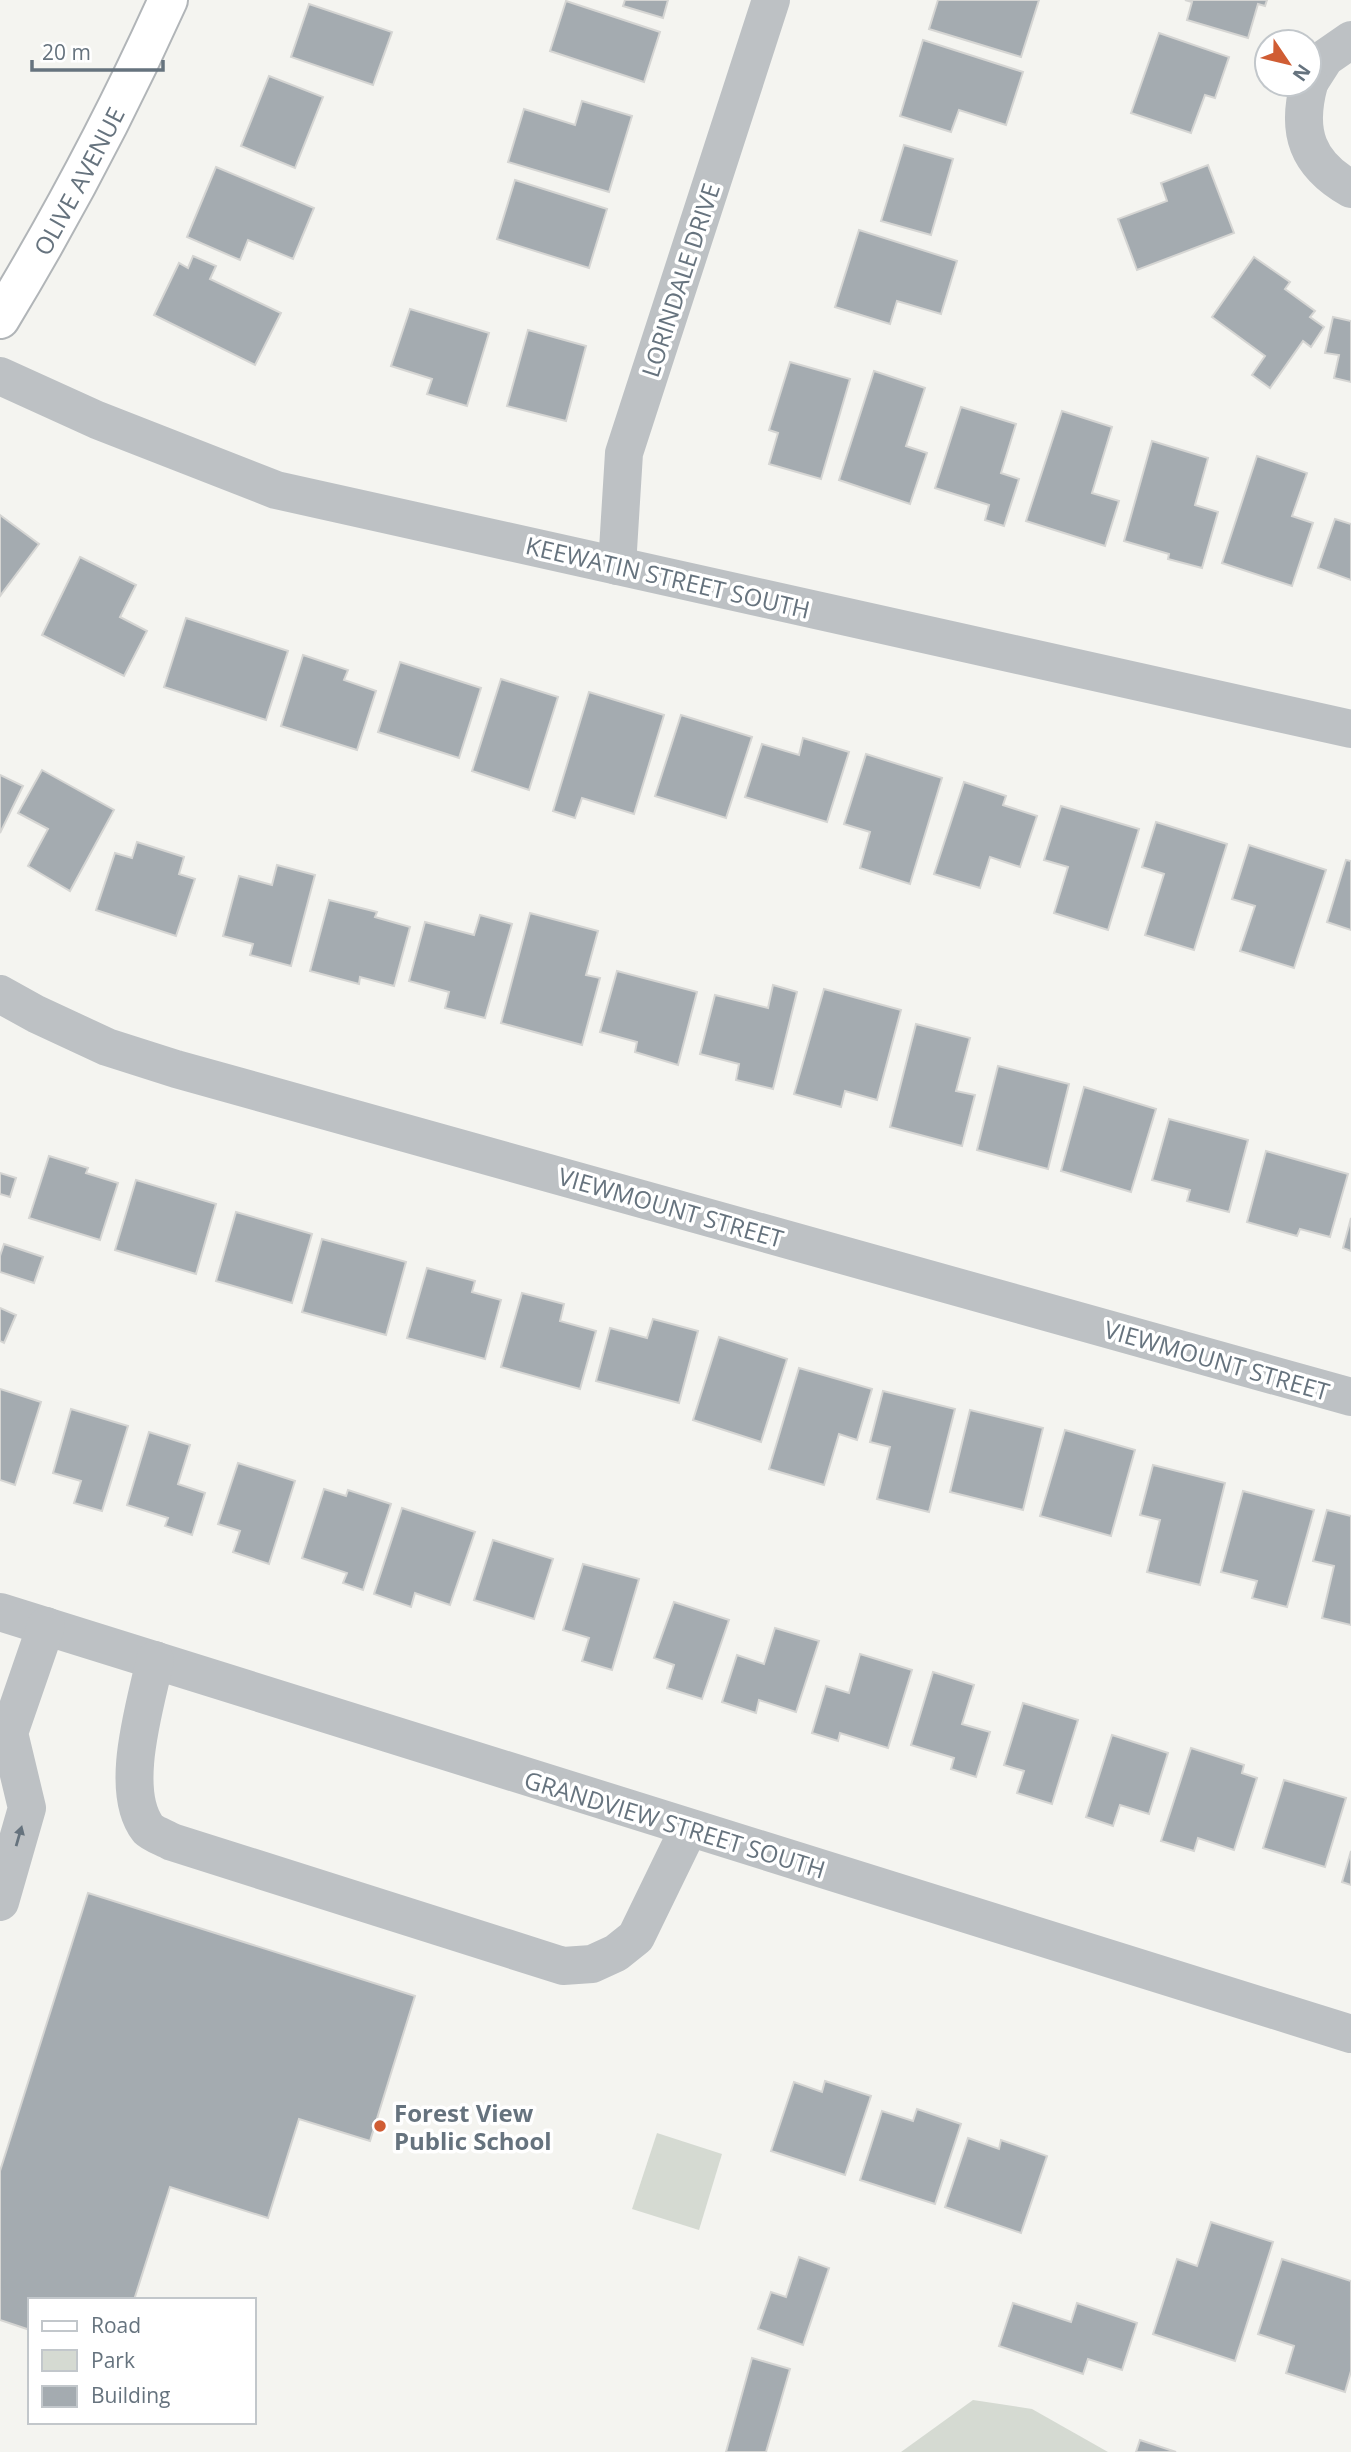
<svg xmlns="http://www.w3.org/2000/svg" width="1351" height="2452" font-family="'Open Sans',sans-serif">
	<style>
		.green { fill: #d5dad2 }
		.building { fill: #a4abb0; stroke: #d5d5d3; stroke-width: 2 }
		.lines { fill: none; stroke-linecap: round; stroke-linejoin: round }
		.major-casing { stroke: #b1b5b8; stroke-width: 42 }
		.minor { stroke: #bdc1c4; stroke-width: 38 }
		.major { stroke: #fff; stroke-width: 38 }
		.oneway { fill: #66737e }
		.poi-dot { fill: #d05d34; stroke: #fff; stroke-width: 2.5 }
		.labels { text-anchor: middle; dominant-baseline: central; stroke-width: 7; stroke-linejoin: round; paint-order: stroke }
		.street-label { font-size: 24px; fill: #66737e; stroke: #fff }
		.poi-label { font-size: 24px; font-weight: bold; fill: #66737e; stroke: #fff; text-anchor: start }
	</style>
	<rect width="100%" height="100%" fill="#f4f4f0"/>
	<g class="green">
		<path d="M657,2133L722,2154L699,2230L632,2209Z"/>
		<path d="M973,2400L1032,2409L1108,2452H901Z"/>
	</g>
	<g class="building">
		<path d="M625,0H668L663,18L623,6Z"/>
		<path d="M938,0H1039L1021,57L929,29Z"/>
		<path d="M1185,0H1267L1265,6L1258,4L1248,38L1187,20L1192,2Z"/>
		<path d="M566,1L660,32L644,82L550,51Z"/>
		<path d="M309,4L392,32L373,85L291,57Z"/>
		<path d="M1159,33L1229,57L1215,98L1205,95L1191,133L1131,113Z"/>
		<path d="M923,40L1023,72L1006,125L959,110L951,132L900,116Z"/>
		<path d="M269,76L323,97L295,168L241,146Z"/>
		<path d="M582,101L632,116L609,192L508,162L524,109L575,125Z"/>
		<path d="M904,145L953,159L931,235L881,221Z"/>
		<path d="M1208,165L1234,233L1137,270L1118,219L1167,201L1161,183Z"/>
		<path d="M216,167L314,208L293,259L248,240L240,260L187,237Z"/>
		<path d="M515,180L607,209L589,268L497,239Z"/>
		<path d="M859,230L957,261L941,314L897,301L890,324L835,307Z"/>
		<path d="M193,256L216,266L210,279L281,313L255,365L154,315L179,263L188,268Z"/>
		<path d="M1254,257L1290,282L1285,289L1315,311L1310,317L1324,327L1311,347L1303,341L1270,388L1252,375L1265,356L1212,317Z"/>
		<path d="M410,309L489,333L467,406L427,394L432,379L391,366Z"/>
		<path d="M1333,317L1351,321V382L1334,378L1339,355L1325,353Z"/>
		<path d="M528,330L586,346L566,421L507,406Z"/>
		<path d="M790,362L850,379L821,479L769,464L778,433L769,430Z"/>
		<path d="M874,371L925,388L906,446L927,453L910,504L839,480Z"/>
		<path d="M961,407L1016,424L1001,473L1019,479L1004,526L985,520L989,505L935,488Z"/>
		<path d="M1062,411L1112,427L1092,493L1119,501L1105,546L1026,521Z"/>
		<path d="M1152,441L1208,458L1195,505L1218,512L1202,568L1168,559L1169,554L1124,541Z"/>
		<path d="M1257,456L1307,473L1292,516L1313,523L1292,586L1222,563Z"/>
		<path d="M0,515L39,544L0,596Z"/>
		<path d="M1335,519L1351,524V580L1318,568Z"/>
		<path d="M80,557L136,585L120,617L147,631L124,676L42,635Z"/>
		<path d="M186,618L288,651L266,720L164,687Z"/>
		<path d="M303,655L348,670L344,680L376,691L357,750L281,726Z"/>
		<path d="M400,662L481,688L459,758L378,732Z"/>
		<path d="M501,679L558,697L529,790L472,771Z"/>
		<path d="M589,692L664,715L634,814L582,798L575,818L553,811Z"/>
		<path d="M681,715L752,737L726,818L655,796Z"/>
		<path d="M803,738L849,752L827,822L745,797L762,744L799,755Z"/>
		<path d="M866,754L942,778L910,884L860,868L870,832L844,824Z"/>
		<path d="M42,770L114,810L70,891L28,866L48,829L18,813Z"/>
		<path d="M0,775L23,786L0,833Z"/>
		<path d="M964,782L1006,796L1003,805L1037,816L1020,867L990,857L980,888L934,874Z"/>
		<path d="M1061,806L1139,829L1108,930L1054,913L1068,867L1044,860Z"/>
		<path d="M1156,822L1227,844L1194,950L1145,935L1164,874L1142,867Z"/>
		<path d="M137,842L184,857L179,874L195,879L176,936L96,910L115,853L132,858Z"/>
		<path d="M1249,845L1326,870L1294,968L1240,951L1255,906L1232,899Z"/>
		<path d="M1346,860L1351,861V930L1327,922Z"/>
		<path d="M277,865L315,875L291,966L250,955L253,944L223,936L239,876L272,885Z"/>
		<path d="M329,900L377,912L375,917L410,927L394,986L360,977L359,984L310,971Z"/>
		<path d="M530,913L598,931L586,975L600,978L582,1045L501,1023Z"/>
		<path d="M480,915L512,924L485,1018L445,1008L449,992L409,981L425,922L474,935Z"/>
		<path d="M617,971L697,992L678,1065L635,1052L637,1042L600,1032Z"/>
		<path d="M773,985L797,992L773,1089L736,1080L739,1064L700,1054L715,995L768,1008Z"/>
		<path d="M824,989L901,1010L877,1100L845,1091L841,1107L794,1094Z"/>
		<path d="M916,1024L970,1038L956,1091L975,1095L962,1146L890,1127Z"/>
		<path d="M998,1066L1069,1084L1048,1169L977,1150Z"/>
		<path d="M1084,1087L1156,1109L1131,1192L1061,1171Z"/>
		<path d="M1169,1119L1248,1140L1229,1212L1187,1201L1190,1190L1152,1180Z"/>
		<path d="M1266,1151L1348,1174L1330,1237L1300,1229L1297,1236L1247,1222Z"/>
		<path d="M49,1156L88,1168L86,1173L118,1183L100,1240L29,1218Z"/>
		<path d="M0,1173L16,1178L10,1197L0,1194Z"/>
		<path d="M136,1180L216,1204L196,1274L115,1250Z"/>
		<path d="M236,1212L312,1234L292,1303L216,1281Z"/>
		<path d="M1351,1218V1251L1343,1248Z"/>
		<path d="M322,1239L406,1262L386,1335L302,1312Z"/>
		<path d="M4,1244L43,1257L34,1283L0,1272V1256Z"/>
		<path d="M427,1268L475,1281L472,1292L501,1300L485,1359L407,1338Z"/>
		<path d="M522,1293L564,1304L560,1321L596,1331L580,1389L501,1367Z"/>
		<path d="M0,1308L16,1315L4,1343L0,1341Z"/>
		<path d="M653,1319L698,1331L679,1403L596,1381L610,1328L647,1338Z"/>
		<path d="M719,1337L787,1359L761,1442L693,1420Z"/>
		<path d="M799,1368L872,1389L857,1440L839,1434L824,1485L769,1469Z"/>
		<path d="M0,1389L41,1402L15,1485L0,1480Z"/>
		<path d="M883,1391L955,1409L929,1512L877,1499L890,1447L870,1442Z"/>
		<path d="M71,1409L128,1426L102,1511L74,1503L81,1481L53,1473Z"/>
		<path d="M970,1410L1043,1428L1023,1510L950,1492Z"/>
		<path d="M1065,1430L1135,1450L1111,1536L1040,1516Z"/>
		<path d="M149,1432L190,1445L178,1484L205,1493L192,1535L165,1526L168,1518L127,1505Z"/>
		<path d="M238,1463L295,1481L269,1564L233,1552L240,1531L218,1524Z"/>
		<path d="M1153,1465L1225,1483L1200,1585L1147,1572L1160,1520L1140,1515Z"/>
		<path d="M324,1489L346,1496L348,1490L391,1504L363,1590L343,1583L347,1573L302,1558Z"/>
		<path d="M1243,1491L1314,1510L1287,1607L1252,1598L1257,1581L1221,1572Z"/>
		<path d="M402,1508L475,1532L450,1605L415,1593L411,1607L374,1594Z"/>
		<path d="M1327,1510L1351,1516V1625L1322,1618L1334,1566L1313,1561Z"/>
		<path d="M493,1540L553,1559L534,1619L474,1600Z"/>
		<path d="M583,1564L639,1579L612,1670L582,1661L589,1638L563,1630Z"/>
		<path d="M674,1602L729,1620L702,1699L667,1688L674,1665L654,1658Z"/>
		<path d="M775,1628L819,1641L796,1712L759,1700L756,1713L722,1702L737,1655L764,1664Z"/>
		<path d="M860,1654L912,1670L888,1748L840,1733L838,1741L812,1733L826,1686L849,1693Z"/>
		<path d="M933,1672L974,1685L962,1724L990,1732L976,1777L951,1769L954,1758L911,1745Z"/>
		<path d="M1023,1703L1078,1720L1052,1804L1017,1793L1024,1771L1004,1765Z"/>
		<path d="M1112,1735L1168,1753L1149,1814L1120,1805L1113,1826L1086,1817Z"/>
		<path d="M1191,1748L1244,1765L1242,1773L1257,1778L1234,1850L1198,1838L1194,1851L1161,1841Z"/>
		<path d="M1284,1780L1346,1798L1325,1867L1263,1848Z"/>
		<path d="M1351,1851V1885L1342,1882Z"/>
		<path d="M88,1893L415,1996L370,2141L299,2119L268,2218L170,2187L134,2300H30V2330L0,2320V2171Z"/>
		<path d="M825,2081L871,2096L845,2175L771,2151L794,2082L822,2092Z"/>
		<path d="M917,2109L961,2124L935,2204L860,2180L882,2111L913,2121Z"/>
		<path d="M968,2138L999,2149L1001,2140L1047,2156L1021,2233L945,2207Z"/>
		<path d="M1211,2222L1273,2242L1235,2361L1153,2334L1177,2259L1197,2266Z"/>
		<path d="M799,2257L829,2268L803,2345L758,2329L771,2292L786,2297Z"/>
		<path d="M1282,2259L1351,2281V2371L1345,2392L1286,2373L1294,2346L1258,2334Z"/>
		<path d="M1013,2303L1071,2322L1077,2303L1137,2323L1122,2370L1088,2359L1083,2374L999,2346Z"/>
		<path d="M752,2358L790,2369L766,2452H726Z"/>
		<path d="M1140,2440L1176,2452H1136Z"/>
	</g>
	<g class="lines">
		<defs>
			<g id="major">
				<path id="s1" d="M0,319C63,215 118,111 168,0"/>
			</g>
		</defs>
		<use href="#major" class="major-casing"/>
		<g class="minor">
			<path d="M1309,83L1325,58L1351,40"/>
			<path d="M1309,84C1296,132 1307,164 1351,189"/>
			<path d="M0,376L97,420L276,490L1351,729"/>
			<path d="M617,566L624,453L771,0"/>
			<path d="M0,994L36,1014L107,1047L176,1069L1351,1397"/>
			<path d="M0,1612L1351,2034"/>
			<path d="M155,1660C146,1704 118,1790 148,1829C153,1834 165,1838 172,1842L563,1966L592,1964L616,1953L636,1937L689,1828"/>
			<path d="M0,1902L27,1808L9,1733L46,1626"/>
		</g>
		<use href="#major" class="major"/>
	</g>
	<defs><path id="oneway-solid" d="M-6-.8H1V-3.2L6.5 0L1 3.2V.8H-6Z" transform="scale(1.75)"/></defs>
	<use class="oneway" href="#oneway-solid" transform="translate(19 1836) rotate(-74)"/>
	<circle class="poi-dot" cx="380" cy="2126" r="7"/>
	<g class="labels">
		<g class="street-label">
			<text stroke="none"><textPath href="#s1" startOffset="159">OLIVE AVENUE</textPath></text>
			<text transform="translate(680 280) rotate(-72)">LORINDALE DRIVE</text>
			<text transform="translate(668 577) rotate(13)">KEEWATIN STREET SOUTH</text>
			<text transform="translate(671 1207) rotate(16)">VIEWMOUNT STREET</text>
			<text transform="translate(1217 1360) rotate(16)">VIEWMOUNT STREET</text>
			<text transform="translate(675 1824) rotate(17)">GRANDVIEW STREET SOUTH</text>
		</g>
		<g class="poi-label">
			<text x="394" y="2112">Forest View<tspan x="394" dy="28">Public School</tspan></text>
		</g>
	</g>
	<rect x="28" y="2298" width="228" height="126" fill="#ffffff" stroke="#c2c7cb" stroke-width="2"/>
	<rect x="42" y="2321" width="35" height="10" fill="#ffffff" stroke="#c2c7cb" stroke-width="2"/>
	<text x="91" y="2333" font-size="21" fill="#66737e">Road</text>
	<rect x="42" y="2350" width="35" height="21" fill="#d5dad2" stroke="#c2c7cb" stroke-width="2"/>
	<text x="91" y="2368" font-size="21" fill="#66737e">Park</text>
	<rect x="42" y="2386" width="35" height="21" fill="#a4abb0" stroke="#c2c7cb" stroke-width="2"/>
	<text x="91" y="2403" font-size="21" fill="#66737e">Building</text>
	<g transform="translate(1288 63) rotate(125)"><circle r="33" fill="#ffffff" stroke="#c2c7cb" stroke-width="2"/>
	<path d="M0-5L12 26L0 18L-12 26Z" fill="#d05d34"/>
	<text y="-10" font-size="19" font-weight="bold" text-anchor="middle" fill="#66737e">N</text>
	</g>
	<path d="M32 60v10h131v-10" fill="none" stroke="#66737e" stroke-width="3.5"/>
	<text x="42" y="60" font-size="21" fill="#66737e" stroke="#ffffff" stroke-width="5" paint-order="stroke">20 m</text>
</svg>
